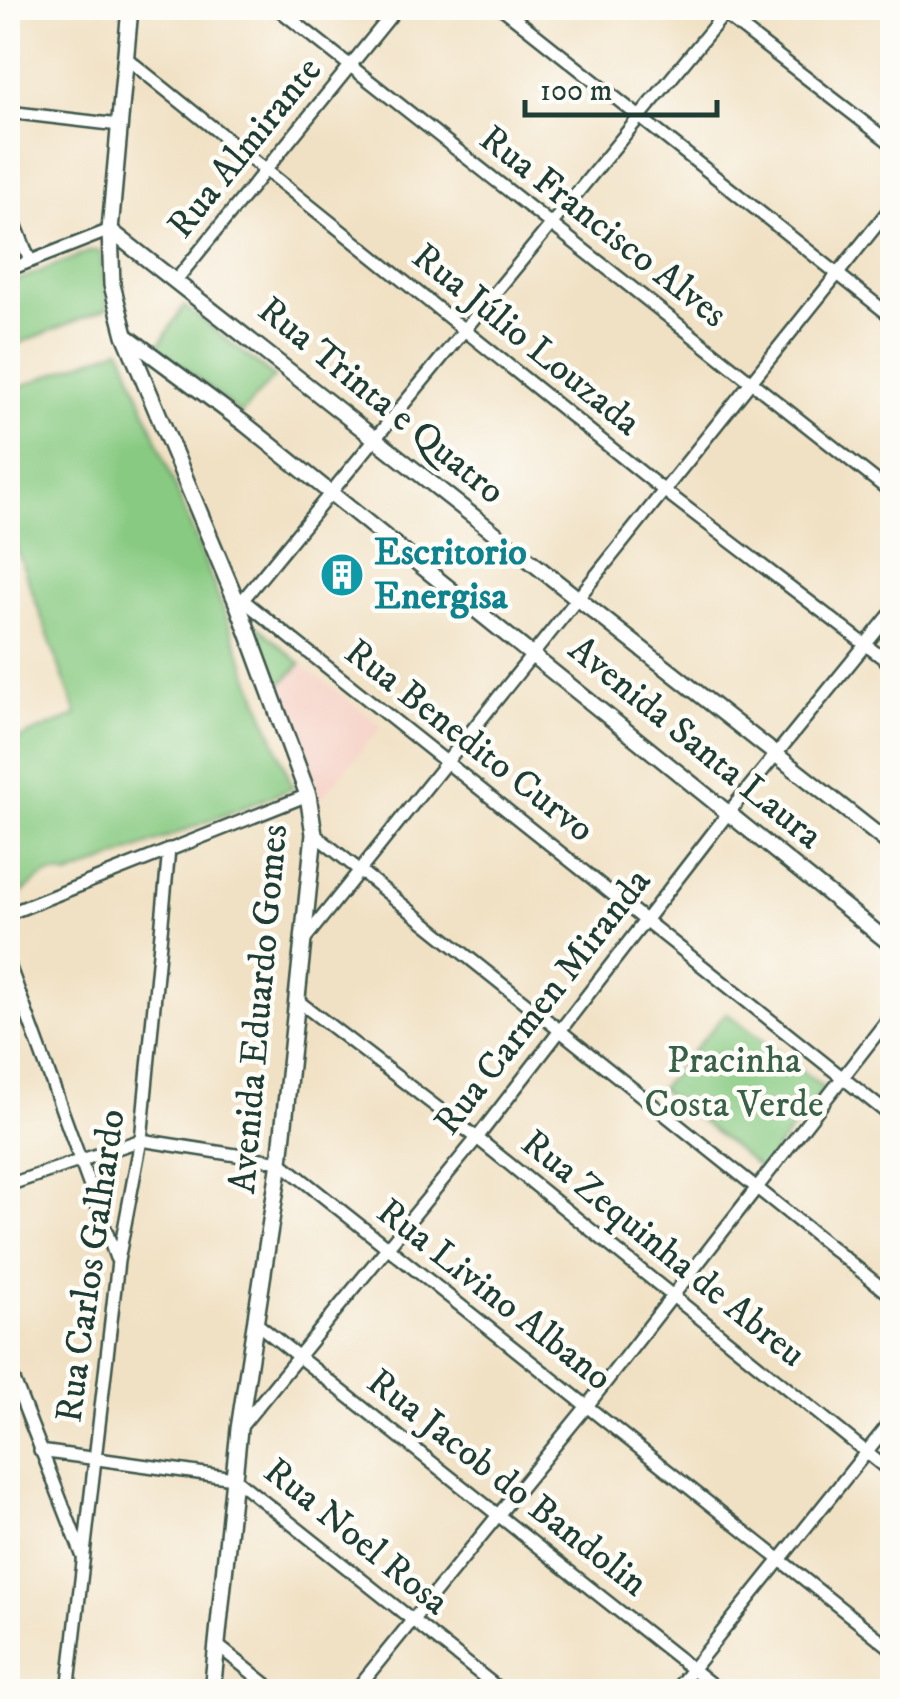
<svg xmlns="http://www.w3.org/2000/svg" width="900" height="1699" font-family="'IM FELL DW Pica',serif">
	<style>
		.built { fill: #f6d1c6 }
		.green { fill: #88ca82; stroke: #54845b; stroke-width: 2.5 }
		.lines { fill: none; stroke-linecap: round; stroke-linejoin: round }
		.minor-casing { stroke: #3e564a; stroke-width: 16 }
		.tertiary-casing { stroke: #3e564a; stroke-width: 19 }
		.secondary-casing { stroke: #3e564a; stroke-width: 20 }
		.minor { stroke: #fff; stroke-width: 11 }
		.tertiary { stroke: #fff; stroke-width: 14 }
		.secondary { stroke: #fff; stroke-width: 15 }
		.labels { text-anchor: middle; dominant-baseline: central; stroke-width: 9; stroke-linejoin: round; paint-order: stroke }
		.street-label { font-size: 38px; fill: #1f3d34; stroke: #fdfcf7 }
		.culture-label { font-size: 38px; font-weight: bold; fill: #0d838f; stroke: #fdfcf7; text-anchor: start }
		.park-label { font-size: 38px; fill: #396048; stroke: #fdfcf7 }
	</style>
	<rect width="100%" height="100%" fill="#fdfcf7"/>
	<filter id="ink" filterUnits="userSpaceOnUse"><feTurbulence type="fractalNoise" baseFrequency=".01" numOctaves="2"/><feDisplacementMap in="SourceGraphic" scale="20" xChannelSelector="R" yChannelSelector="G"/><feConvolveMatrix kernelMatrix="1 2 1 2 8 2 1 2 1" color-interpolation-filters="sRGB"/></filter>
	<filter id="wash" filterUnits="userSpaceOnUse"><feTurbulence type="fractalNoise" baseFrequency=".0048" numOctaves="4" result="noise"/><feDisplacementMap in="SourceGraphic" scale="40" xChannelSelector="R" yChannelSelector="G"/><feGaussianBlur stdDeviation="2.25" result="paint"/><feColorMatrix in="noise" values="0 0 0 0 0 0 0 0 0 0 0 0 0 0 0 0 0 1.4 0 .05"/><feComposite in="paint" operator="in"/></filter>
	<g filter="url(#wash)">
		<rect width="100%" height="100%" fill="#f1e1c4"/>
		<path class="built" d="M301,664L382,726L320,800L276,689Z"/>
		<g class="green">
			<path d="M91,251H100L108,308L8,348V284Z"/>
			<path d="M184,306L274,377L241,414L158,346Z"/>
			<path d="M121,348L293,788L68,876C39,866 32,892 8,901V743L77,715L8,525V391Z"/>
			<path d="M247,617L301,664L276,689Z"/>
			<path d="M726,1013L824,1088L761,1169L660,1089Z"/>
		</g>
	</g>
	<g filter="url(#ink)">
		<g class="lines">
			<defs>
				<g id="minor">
					<path d="M277,8L892,493"/>
					<path d="M502,8L892,317"/>
					<path d="M725,15L892,144"/>
					<path d="M125,57L662,489L892,665"/>
					<path d="M8,112L119,125"/>
					<path d="M8,206L30,261"/>
					<path d="M8,270L110,230"/>
					<path d="M177,279L397,8"/>
					<path d="M243,600L892,1117"/>
					<path d="M241,602L729,8"/>
					<path d="M314,834L892,1296"/>
					<path d="M8,914L308,795"/>
					<path d="M304,940L892,206"/>
					<path d="M8,962L116,1258"/>
					<path d="M298,1001L477,1138L892,1473"/>
					<path d="M8,1185L141,1140L280,1162L892,1649"/>
					<path d="M256,1323L721,1692"/>
					<path d="M8,1365L83,1557"/>
					<path d="M239,1429L477,1138L729,812L892,612"/>
					<path d="M40,1451L234,1478L503,1692"/>
					<path d="M217,1645L276,1692"/>
					<path d="M68,1692L118,1261L141,1140L169,849"/>
					<path d="M354,1692L587,1406L892,1014"/>
					<path d="M674,1692L892,1420"/>
				</g>
				<g id="tertiary">
					<path d="M110,230L892,846"/>
					<path d="M125,335L245,424L892,945"/>
				</g>
				<path id="secondary" d="M130,8L110,230L112,285L125,335L238,605L308,795L314,834L280,1162L239,1429L212,1692"/>
			</defs>
			<use href="#minor" class="minor-casing"/>
			<use href="#tertiary" class="tertiary-casing"/>
			<use href="#secondary" class="secondary-casing"/>
			<use href="#minor" class="minor"/>
			<use href="#tertiary" class="tertiary"/>
			<use href="#secondary" class="secondary"/>
		</g>
	</g>
	<defs>
		<symbol id="building-disc" viewBox="-11 -11 22 22"><circle r="9.5" fill="#0f9aa8" stroke="#fdfcf7"/><path d="M-4-6H4V6H1V3H-1V6H-4ZM-2.5-4.3h1.7v1.8h-1.7ZM.8-4.3h1.7v1.8H.8ZM-2.5-1h1.7V.8h-1.7ZM.8-1h1.7V.8H.8Z" fill="#fff"/></symbol>
	</defs>
	<g fill-rule="evenodd">
		<use href="#building-disc" x="317" y="550" width="50" height="50"/>
	</g>
	<g class="labels">
		<g class="street-label">
			<text transform="translate(245 148) rotate(-51)">Rua Almirante</text>
			<text transform="translate(603 227) rotate(38)">Rua Francisco Alves</text>
			<text transform="translate(526 340) rotate(39)">Rua Júlio Louzada</text>
			<text transform="translate(381 401) rotate(39)">Rua Trinta e Quatro</text>
			<text transform="translate(469 741) rotate(38)">Rua Benedito Curvo</text>
			<text transform="translate(695 743) rotate(39)">Avenida Santa Laura</text>
			<text transform="translate(543 1002) rotate(-52)">Rua Carmen Miranda</text>
			<text transform="translate(259 1009) rotate(-85)">Avenida Eduardo Gomes</text>
			<text transform="translate(663 1249) rotate(39)">Rua Zequinha de Abreu</text>
			<text transform="translate(91 1266) rotate(-82)">Rua Carlos Galhardo</text>
			<text transform="translate(494 1295) rotate(38)">Rua Livino Albano</text>
			<text transform="translate(507 1483) rotate(38)">Rua Jacob do Bandolin</text>
			<text transform="translate(356 1537) rotate(39)">Rua Noel Rosa</text>
		</g>
		<g class="culture-label">
			<text x="374" y="553">Escritorio<tspan x="374" dy="44">Energisa</tspan></text>
		</g>
		<g class="park-label">
			<text x="734" y="1061">Pracinha<tspan x="734" dy="44">Costa Verde</tspan></text>
		</g>
	</g>
	<rect width="900" height="1699" fill="none" stroke="#fdfcf7" stroke-width="40"/>
	<path d="M525 100v15h192v-15" fill="none" stroke="#1f3d34" stroke-width="5"/>
	<text x="540" y="100" font-size="30" fill="#1f3d34" stroke="#fdfcf7" stroke-width="8" paint-order="stroke">100 m</text>
</svg>
